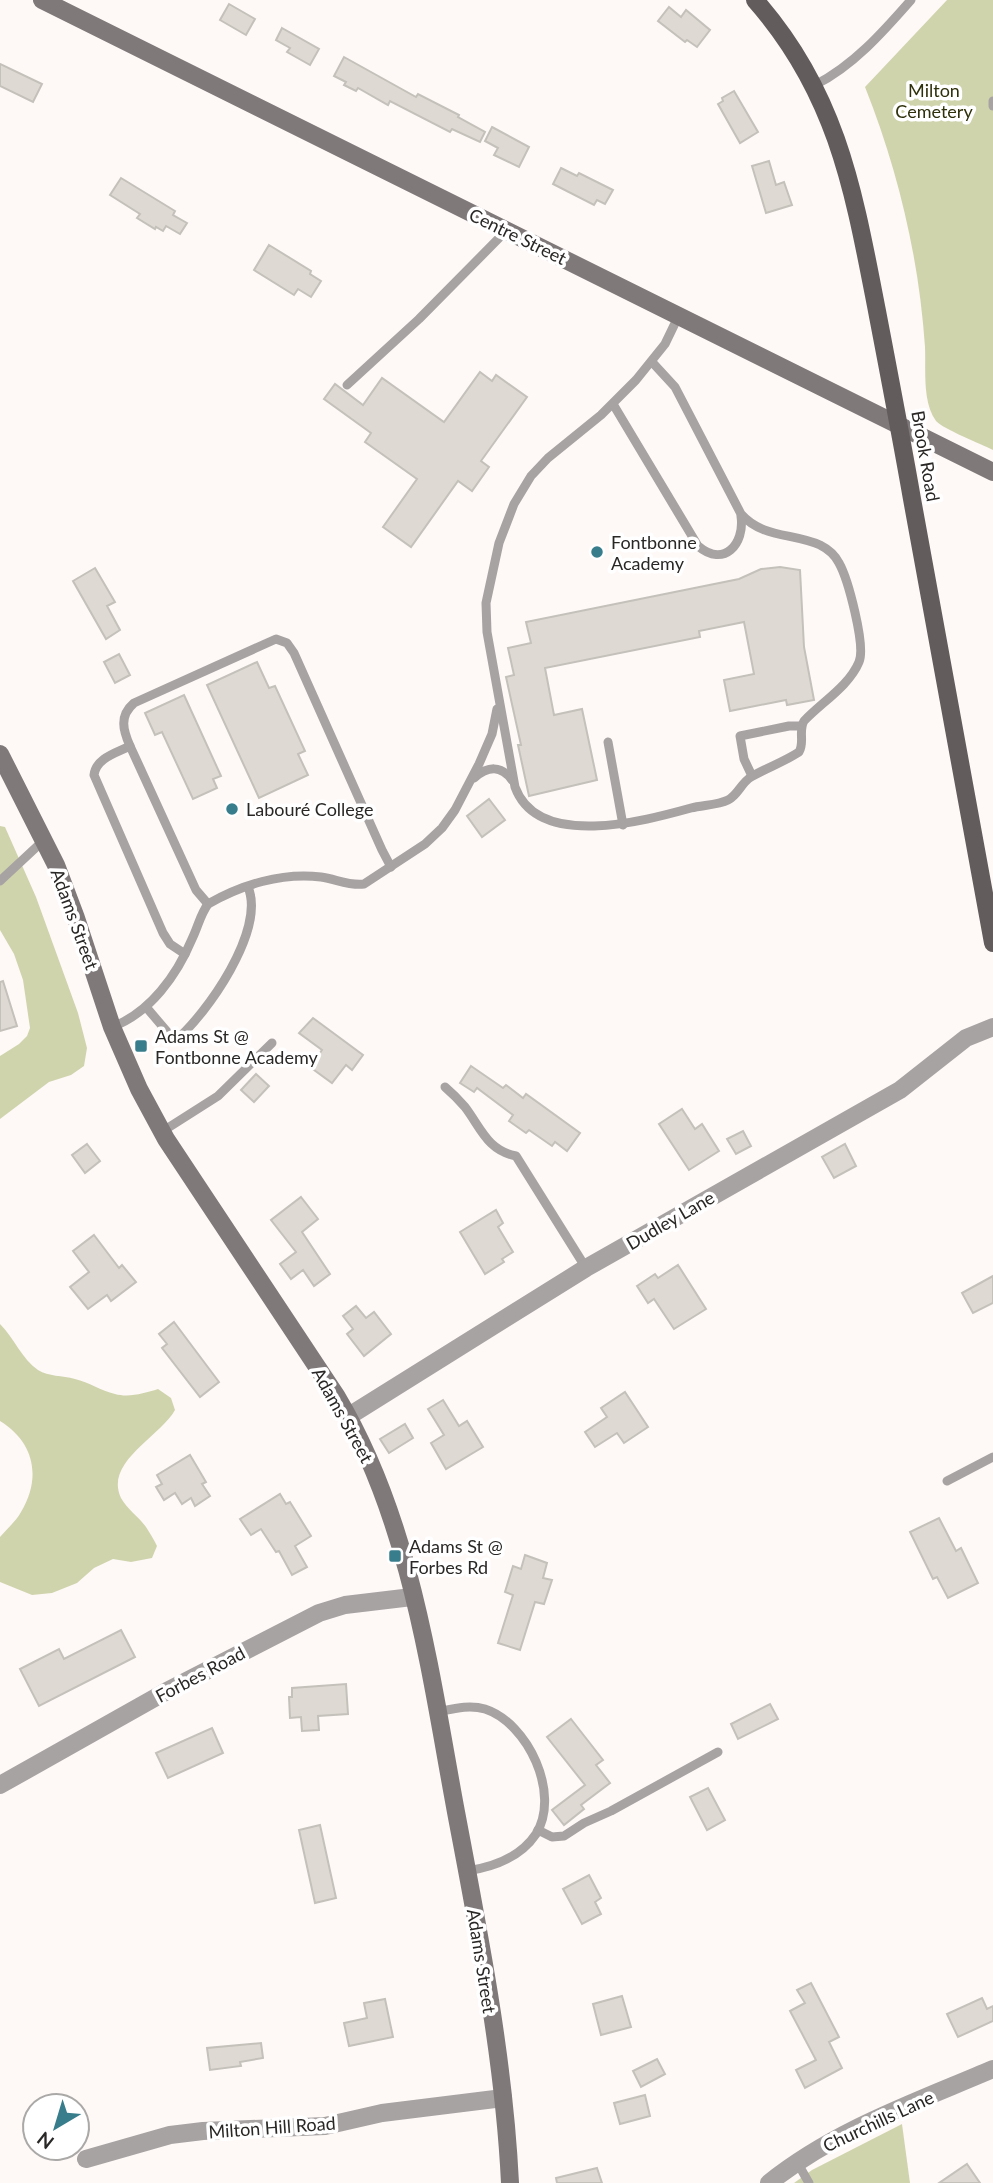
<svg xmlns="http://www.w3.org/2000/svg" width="993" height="2183" font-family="Lato,sans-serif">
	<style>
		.green { fill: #d0d4ad }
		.building { fill: #dedad3; stroke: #c4c0ba; stroke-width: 2 }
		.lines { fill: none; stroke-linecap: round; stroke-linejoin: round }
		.lane { stroke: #a7a3a3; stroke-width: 9 }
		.street { stroke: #a7a3a3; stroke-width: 18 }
		.secondary { stroke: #7f797a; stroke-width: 18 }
		.primary { stroke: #625c5d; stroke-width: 18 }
		.poi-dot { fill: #387d8b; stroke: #fff; stroke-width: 2.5 }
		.labels { text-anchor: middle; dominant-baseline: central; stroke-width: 7; stroke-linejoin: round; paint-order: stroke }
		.park-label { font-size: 18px; fill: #2f310b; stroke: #fff }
		.street-label { font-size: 18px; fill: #2a2826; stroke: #fff }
		.poi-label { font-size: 18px; fill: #2a2826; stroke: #fff; text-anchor: start }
	</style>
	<rect width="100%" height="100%" fill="#fef9f7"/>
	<g class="green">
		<path d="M947,0H993V450C981,444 943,429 936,421C922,402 926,370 925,347C919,258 898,170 865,87Z"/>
		<path d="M0,826L5,827L36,897L78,1013L87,1048L84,1066L71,1075L49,1082L0,1119V1056L19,1044L27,1036L30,1028L23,980L14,954L0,930Z"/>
		<path d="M0,1324C14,1338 22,1359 38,1370C49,1377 62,1375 75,1379C89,1382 101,1391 115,1394C129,1398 145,1393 158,1389L171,1398L175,1410C160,1437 104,1462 121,1498C127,1509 139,1517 146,1527C150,1533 154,1540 157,1546L152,1558L131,1562L113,1559L94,1568L77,1583L52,1593L32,1595L0,1582V1537C7,1529 16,1521 21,1512C42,1477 34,1442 0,1421Z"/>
		<path d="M902,2124L910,2183H794L812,2170Z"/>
	</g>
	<g class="building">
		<path d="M229,4L255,19L246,35L220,20Z"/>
		<path d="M669,7L681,17L686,10L710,30L697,47L687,40L685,42L658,21Z"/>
		<path d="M282,28L319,49L310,65L287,52L290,48L276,40Z"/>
		<path d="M344,57L416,97L418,94L459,115L458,117L485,132L480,142L452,129L450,132L390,101L388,105L358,88L356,91L344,85L346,82L334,76Z"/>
		<path d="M0,64L42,84L33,102L0,86Z"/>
		<path d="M734,91L758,132L740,143L718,104L723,101L722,98Z"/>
		<path d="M492,127L529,147L519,167L494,155L498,148L485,141Z"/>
		<path d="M769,161L776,185L784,182L792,205L766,213L752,166Z"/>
		<path d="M561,168L577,176L579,173L613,190L605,204L597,200L594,205L553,184Z"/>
		<path d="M121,178L175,211L173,215L187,223L180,234L166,226L163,231L156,227L155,229L137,218L140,214L110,195Z"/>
		<path d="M269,245L311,271L310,274L321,281L311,297L298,289L294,295L254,270Z"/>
		<path d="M480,372L492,381L496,375L527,397L481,461L489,467L472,491L458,481L411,547L383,527L417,479L365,442L371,433L324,399L335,384L363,405L382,378L444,422Z"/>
		<path d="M780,567L800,570L804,647L814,700L787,705L786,700L730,711L724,680L754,674L744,622L699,631L700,637L545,668L554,715L582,709L597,780L529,796L518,745H521L506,677L514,675L508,648L531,643L526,622L739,579L761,569Z"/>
		<path d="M95,568L115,602L107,606L120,630L106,639L73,581Z"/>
		<path d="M119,654L130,675L115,683L104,662Z"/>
		<path d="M257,662L269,688L275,686L305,751L298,754L308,775L259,798L207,685Z"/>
		<path d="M184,695L221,776L213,779L217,788L193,799L162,732L155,735L145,713Z"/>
		<path d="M489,799L505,820L482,837L467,816Z"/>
		<path d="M3,981L17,1026L0,1031V982Z"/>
		<path d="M313,1018L363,1055L352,1070L346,1065L332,1083L310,1067L322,1050L299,1033Z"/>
		<path d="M471,1066L503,1088L506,1085L523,1098L526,1094L580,1133L567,1151L555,1142L552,1146L529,1130L526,1133L509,1121L513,1115L477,1088L474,1092L460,1083Z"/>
		<path d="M256,1074L269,1086L254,1102L241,1090Z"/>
		<path d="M682,1109L695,1129L702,1124L719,1151L689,1170L659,1124Z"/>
		<path d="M743,1131L751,1146L736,1154L727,1139Z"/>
		<path d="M87,1144L100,1161L85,1173L72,1155Z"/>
		<path d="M845,1144L856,1166L834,1178L822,1157Z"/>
		<path d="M301,1197L318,1219L302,1232L330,1274L314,1286L303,1270L291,1279L280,1264L296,1252L271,1220Z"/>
		<path d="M496,1210L503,1223L498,1227L513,1252L502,1259L504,1262L485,1274L460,1232Z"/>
		<path d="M94,1235L119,1268L122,1265L136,1282L111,1301L107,1295L88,1309L70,1287L89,1272L73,1251Z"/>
		<path d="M678,1265L706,1309L674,1329L654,1299L648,1303L637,1286L655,1274L658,1278Z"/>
		<path d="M993,1276V1303L973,1313L962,1293Z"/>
		<path d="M356,1306L366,1318L374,1312L391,1334L364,1356L347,1334L353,1329L343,1316Z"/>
		<path d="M174,1322L219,1382L200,1397L162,1348L167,1344L159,1334Z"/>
		<path d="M625,1392L648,1427L624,1443L617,1433L595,1447L585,1432L607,1417L601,1408Z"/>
		<path d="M443,1400L459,1426L467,1421L483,1447L446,1469L431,1443L444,1435L428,1409Z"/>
		<path d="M405,1424L413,1438L389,1453L380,1439Z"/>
		<path d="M190,1455L206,1482L202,1484L210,1496L195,1506L191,1498L182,1504L175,1493L164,1500L156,1487L162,1484L157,1475Z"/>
		<path d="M280,1494L286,1504L290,1502L311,1536L295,1546L307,1567L292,1575L279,1551L276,1552L261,1529L251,1535L240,1519Z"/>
		<path d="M939,1518L956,1551L961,1548L978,1583L948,1598L937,1577L933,1579L910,1532Z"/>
		<path d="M525,1555L547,1563L543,1578L552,1580L544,1604L535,1602L520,1650L498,1643L513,1595L505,1592L513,1566L521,1569Z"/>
		<path d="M121,1630L135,1657L39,1706L20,1669L59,1649L64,1659Z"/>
		<path d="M346,1684L348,1714L318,1716L319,1730L302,1731L301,1717L290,1718L289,1697H292V1688Z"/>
		<path d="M770,1704L778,1719L738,1739L731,1724Z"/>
		<path d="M571,1719L603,1760L596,1765L610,1783L581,1805L584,1809L564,1825L552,1810L585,1785L547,1737Z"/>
		<path d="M212,1728L223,1753L168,1778L156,1753Z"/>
		<path d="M708,1788L725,1820L707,1830L690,1797Z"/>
		<path d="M320,1825L336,1898L315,1903L299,1830Z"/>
		<path d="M589,1875L601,1898L595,1902L601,1914L582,1924L563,1889Z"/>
		<path d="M811,1983L839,2037L829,2042L842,2068L805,2088L796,2070L816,2060L790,2011L805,2003L797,1990Z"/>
		<path d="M622,1996L631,2027L601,2035L593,2004Z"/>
		<path d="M982,1998L987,2009L993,2006V2021L958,2037L947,2014Z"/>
		<path d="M385,1999L393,2037L349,2046L344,2023L367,2018L364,2003Z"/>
		<path d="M261,2043L263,2058L240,2062L241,2066L210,2070L207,2048Z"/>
		<path d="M657,2059L665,2074L641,2087L633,2071Z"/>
		<path d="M645,2095L650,2116L620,2124L614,2103Z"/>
		<path d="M967,2164L980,2183H939Z"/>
		<path d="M597,2168L602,2183H557L556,2178Z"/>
	</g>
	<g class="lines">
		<g class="lane">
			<path d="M815,85C853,66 883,32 911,0"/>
			<path d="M993,101V106"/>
			<path d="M652,362L675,387L741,514C762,538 793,533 820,545C828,549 835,555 839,563C848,579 866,646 859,662C849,686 822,702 804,721C798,731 805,742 799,752C784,762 766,768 751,777C741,783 738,795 728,800C718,805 703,805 691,808C644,821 538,850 515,787L487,632L486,603L499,543L514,504L531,476L548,458L601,415L636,380L665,344L679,315"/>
			<path d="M347,385L419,319L507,230"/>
			<path d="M613,404L698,546C724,568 745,544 741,516"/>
			<path d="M608,742L623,825"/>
			<path d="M130,746C116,753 96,758 94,775L163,933L170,944L185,954"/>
			<path d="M752,776L744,759L740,736L789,726H801"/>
			<path d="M474,778C488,766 501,765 512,780"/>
			<path d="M0,881L44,840"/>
			<path d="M208,904L196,890L130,746C123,730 119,716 134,703L276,639L287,643L294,653L382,850L391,867"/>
			<path d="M146,1007L175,1041C207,1014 266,930 248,887"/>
			<path d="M112,1027C150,1013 177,975 192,939C198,927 200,915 208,904C241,885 282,872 321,877C336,879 349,886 364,884L425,844L442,828L455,810L479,764L492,734L497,709"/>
			<path d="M445,1087C452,1093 459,1100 465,1107C481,1128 487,1150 516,1156L586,1268"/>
			<path d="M163,1131L218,1096L272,1043"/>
			<path d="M947,1481L993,1457"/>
			<path d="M437,1712C452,1709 469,1704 485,1709C528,1723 561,1794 536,1834C520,1858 494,1867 467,1871"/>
			<path d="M538,1830L552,1837L564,1836L584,1823L611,1811L718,1752"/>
			<path d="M797,2162L809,2183"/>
		</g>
		<g class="street">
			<path d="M349,1416L586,1268L900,1090L966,1038L993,1027"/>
			<path d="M0,1785L167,1691L319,1613L345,1605L412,1597"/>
			<path d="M86,2159L170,2135L203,2131L325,2126L382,2113L503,2098"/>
			<path d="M769,2183C835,2130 916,2102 993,2069"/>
		</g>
		<g class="secondary">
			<path d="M42,0L993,472"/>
			<path d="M0,754L56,865L76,918L112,1027L139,1089L166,1139L337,1397C411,1521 430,1672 456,1812C479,1934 504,2058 510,2183"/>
		</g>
		<path class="primary" d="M755,0C838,94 854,193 877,311C889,374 901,436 912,499C939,647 966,795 993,943"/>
	</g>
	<g class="poi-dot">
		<circle cx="597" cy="552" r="7"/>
		<circle cx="232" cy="809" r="7"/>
		<rect x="134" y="1039" width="14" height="14" rx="3.5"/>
		<rect x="388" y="1549" width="14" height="14" rx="3.5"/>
	</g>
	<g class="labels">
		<g class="park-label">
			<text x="934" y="90">Milton<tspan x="934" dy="21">Cemetery</tspan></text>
		</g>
		<g class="street-label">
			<text transform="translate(518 236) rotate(26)">Centre Street</text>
			<text transform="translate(926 456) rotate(80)">Brook Road</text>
			<text transform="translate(75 919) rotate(70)">Adams Street</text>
			<text transform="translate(670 1220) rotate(-30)">Dudley Lane</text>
			<text transform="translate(343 1415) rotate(61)">Adams Street</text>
			<text transform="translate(200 1674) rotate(-28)">Forbes Road</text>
			<text transform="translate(482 1961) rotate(81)">Adams Street</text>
			<text transform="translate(878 2121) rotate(-25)">Churchills Lane</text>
			<text transform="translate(272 2127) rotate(-4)">Milton Hill Road</text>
		</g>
		<g class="poi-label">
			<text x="611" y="542">Fontbonne<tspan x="611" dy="21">Academy</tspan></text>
			<text x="246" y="809">Labouré College</text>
			<text x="155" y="1036">Adams St @<tspan x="155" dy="21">Fontbonne Academy</tspan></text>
			<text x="409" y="1546">Adams St @<tspan x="409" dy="21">Forbes Rd</tspan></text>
		</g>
	</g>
	<g transform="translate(56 2127) rotate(218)"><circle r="33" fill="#ffffff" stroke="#aaa9a8" stroke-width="2"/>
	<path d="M0-5L12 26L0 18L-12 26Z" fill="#387d8b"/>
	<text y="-10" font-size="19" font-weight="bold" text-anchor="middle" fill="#2a2826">N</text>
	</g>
</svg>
